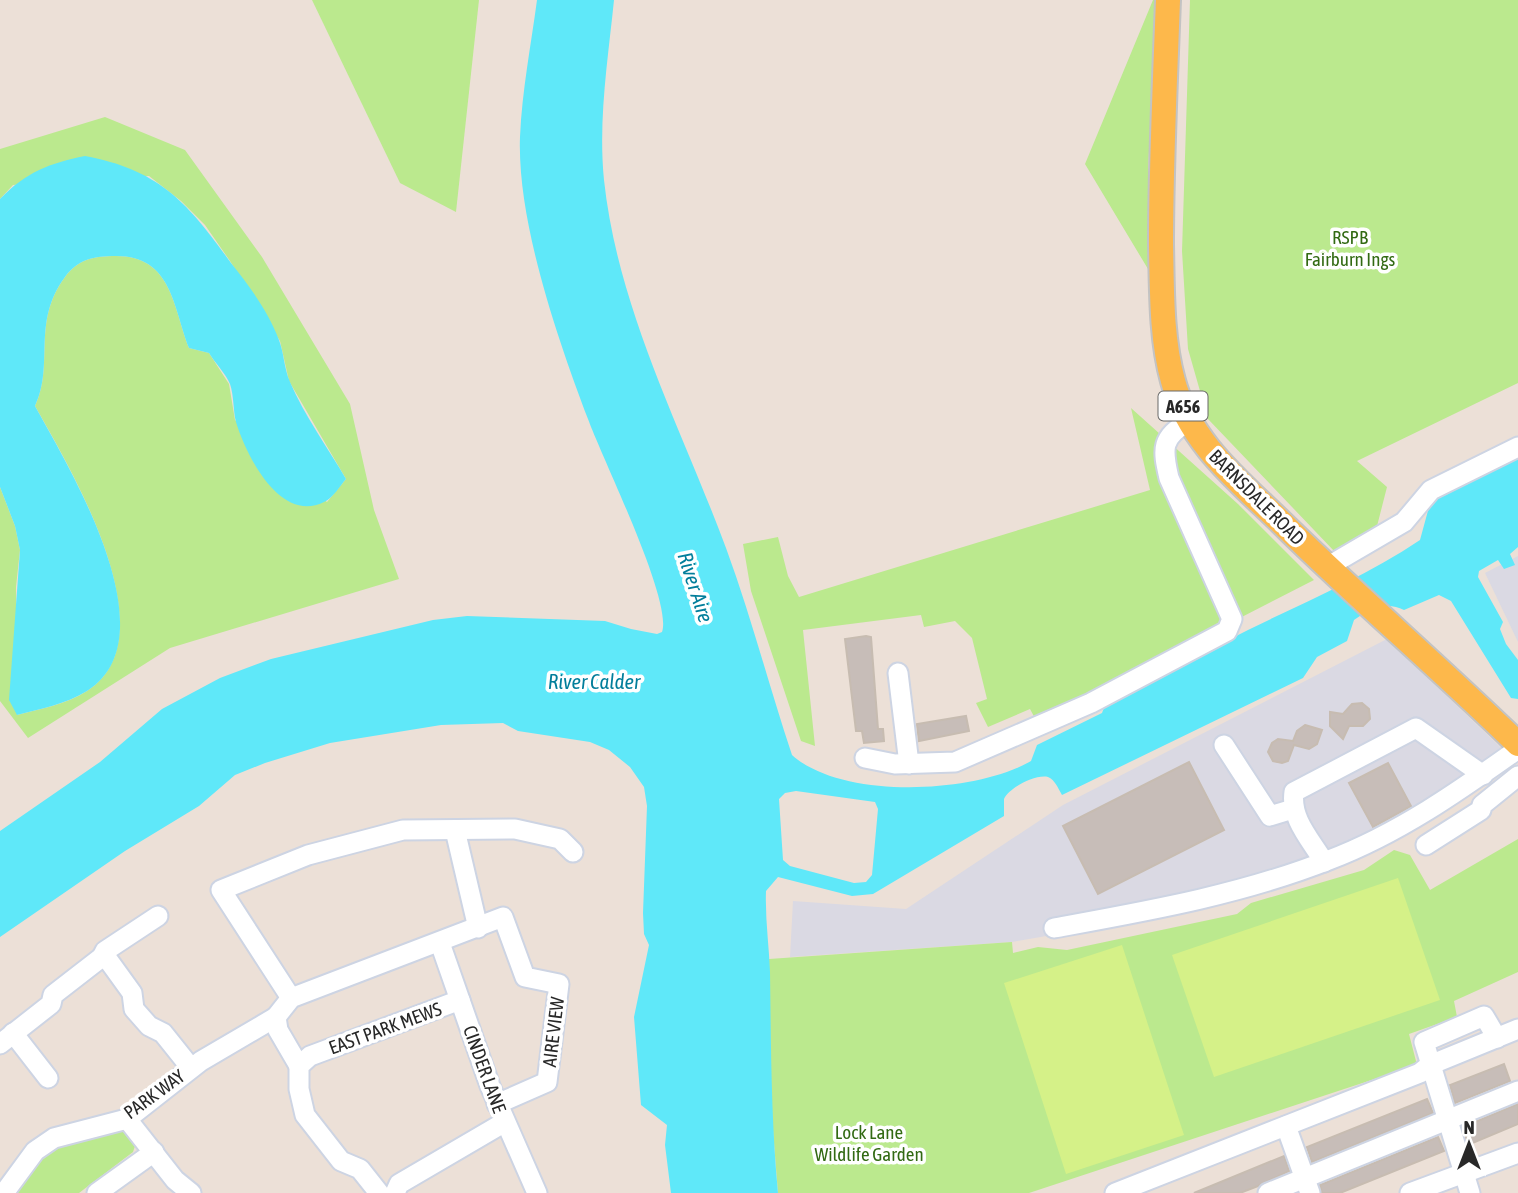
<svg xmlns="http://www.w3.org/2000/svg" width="1518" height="1193" font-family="'Asap Condensed',sans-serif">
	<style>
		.industrial { fill: #dad9e3 }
		.green { fill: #bbe98e }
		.pitch { fill: #d5f188 }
		.water { fill: #5fe8f9; fill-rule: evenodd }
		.building { fill: #c7bdb8; stroke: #c7bcb1; stroke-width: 2 }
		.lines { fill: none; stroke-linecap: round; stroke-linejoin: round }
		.minor-casing { stroke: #cdd4e3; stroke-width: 23 }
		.major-casing { stroke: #c3c3c3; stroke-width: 28 }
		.minor { stroke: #fff; stroke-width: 19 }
		.major { stroke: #fdb84b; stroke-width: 24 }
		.labels { text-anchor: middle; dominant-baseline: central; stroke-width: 7; stroke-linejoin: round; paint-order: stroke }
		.shield { fill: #fff; stroke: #686868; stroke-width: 2 }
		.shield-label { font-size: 18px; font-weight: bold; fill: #282828 }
		.park-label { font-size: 19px; fill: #326a13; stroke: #fff }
		.street-label { font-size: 19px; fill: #282828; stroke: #fff }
		.water-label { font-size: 21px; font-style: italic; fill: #027e9b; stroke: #fff }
	</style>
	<rect width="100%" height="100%" fill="#ece0d7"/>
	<g class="industrial">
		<path d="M1518,556V642L1485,573Z"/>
		<path d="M1387,639L1515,761L1456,804L1342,864L1203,909L1012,942L790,957L793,901L906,909L1063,805Z"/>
	</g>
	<g class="green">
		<path d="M312,0H479L456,212L400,183Z"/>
		<path d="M1153,0H1158L1148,168L1151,274L1085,164Z"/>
		<path d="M1190,0H1518V383L1357,461L1387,487L1376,530L1335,552L1208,419L1188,349L1182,251Z"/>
		<path d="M105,117L185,150L262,257L350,404L374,510L399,579L170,648L28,738L0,701V487L15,526L20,550L16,587L17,715C40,709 67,704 87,691C172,637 69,466 35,406C55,364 31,323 65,277C78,259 94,256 116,256C172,256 173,307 189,348L209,353L229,384L235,420L327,502L346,479L289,381L280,341L230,261L205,225L181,201L149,176L13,185L0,199V149Z"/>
		<path d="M1131,408L1238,504L1314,580L1037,722L1030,709L988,727L976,703L987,699L972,638L955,621L924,627L921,615L803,630L815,746L801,741L751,591L743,544L778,537L788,576L799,597L1150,490Z"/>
		<path d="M1518,839V972L1454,1001L1457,1017L1409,1034L1417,1065L1029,1193H778L771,1105L769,959L1012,942L1013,953L1038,947L1067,950L1237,914L1251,903L1364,870L1394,850L1410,855L1430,890Z"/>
		<path d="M125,1125L136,1143L133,1152L79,1193H14L49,1149Z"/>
	</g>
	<g class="pitch">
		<path d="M1398,878L1440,1000L1214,1077L1172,955Z"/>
		<path d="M1122,945L1184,1135L1066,1174L1004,983Z"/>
	</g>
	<g class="water">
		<path d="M537,0H614C608,59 598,120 604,180C618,310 681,427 726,548C751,616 769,686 792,755C842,800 975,794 1031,761L1037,745L1102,713L1105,705C1153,680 1200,654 1248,630C1307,601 1365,577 1420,540L1432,496L1518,455V547L1510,554L1515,565L1504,569L1498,560L1479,571L1478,577L1503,622L1500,629L1506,644L1518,660V699L1511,698L1451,601L1439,595L1404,610C1387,601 1370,608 1354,620L1347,641L1317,657L1303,678L1062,795C1058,788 1055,780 1048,777C1035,774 1009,788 1004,799V816L873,894L852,896L778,877L766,891C765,918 769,945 770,972C771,1046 771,1119 778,1193H671L665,1145L667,1125L641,1105L634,1017L649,945L644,934L643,913L647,806L644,787L630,767L609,750L590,742L518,731L503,723L441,725L330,743L265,763L235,775L199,806L125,851L0,937V831L100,762L162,709L220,678L271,659L433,620L467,616L605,621L631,629L657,634L662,632C673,601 602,458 588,419C558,340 517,222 520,137C522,91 531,45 537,0ZM796,791L875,802L878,809L872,875L866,882L854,883L790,866L783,860L779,799L785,793Z"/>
		<path d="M85,156C160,170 188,203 231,263C250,287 268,311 279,340C284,353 284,368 290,382C304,415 328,448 346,479C340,486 333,498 324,502C280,524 246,455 236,422C233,410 234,396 230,384C226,374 215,363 209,353L189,348C173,307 172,256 116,256C94,256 78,259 65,277C31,323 55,364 35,406C68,466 173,637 87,691C66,704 40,709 17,715L9,700L20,550L15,526L0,487V199C26,172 50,163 85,156Z"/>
	</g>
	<g class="building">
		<path d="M866,636L871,637L878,729H883L884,741L864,743L862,731H856L845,639Z"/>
		<path d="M1362,703L1369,709L1370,719L1363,726H1349L1343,739L1330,726V712L1343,714L1352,704Z"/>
		<path d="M966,716L969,731L919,741L917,724Z"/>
		<path d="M1305,725L1322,730L1317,744L1309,749L1294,745L1288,761L1282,763L1273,761L1268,752L1272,743L1278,739L1293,741L1297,731Z"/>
		<path d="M1189,762L1224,830L1098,894L1063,826Z"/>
		<path d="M1388,763L1411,806L1373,827L1349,783Z"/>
		<path d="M1504,1064L1510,1081L1455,1103L1450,1085Z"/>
		<path d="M1427,1099L1433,1113L1312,1162L1307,1147Z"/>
		<path d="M1518,1104V1124L1468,1145L1463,1127Z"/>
		<path d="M1438,1137L1444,1151L1340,1193H1322L1320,1185Z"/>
		<path d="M1284,1156L1289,1171L1258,1186L1240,1193H1194Z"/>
	</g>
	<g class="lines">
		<defs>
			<g id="minor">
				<path d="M1327,567L1404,522L1431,490L1518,447"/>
				<path d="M898,673L909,764"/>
				<path d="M1224,745L1270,816L1293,809"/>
				<path d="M865,758L895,764L955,762L1091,703L1227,631L1232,619L1169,478C1162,448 1161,438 1189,421"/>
				<path d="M455,830L478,928"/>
				<path d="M1426,845L1481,810L1482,805L1518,776"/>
				<path d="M1324,862C1311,840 1290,819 1294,792L1416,728L1483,775"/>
				<path d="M1054,928C1147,911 1240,895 1329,860C1398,834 1459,791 1518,749"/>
				<path d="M440,943L490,1086L537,1193"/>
				<path d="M102,957L105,951L158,916"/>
				<path d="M291,998L221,890L308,855L403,830L515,829L560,839L573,852"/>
				<path d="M13,1033L48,1078"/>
				<path d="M0,1044L51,1004L53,995L102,957H106L132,993L134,1009L149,1026L163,1033L191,1068"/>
				<path d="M299,1066L278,1030L276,1017L291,998L503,917L525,977L559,984L547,1082L497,1104"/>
				<path d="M127,1119L175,1180L191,1193"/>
				<path d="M1286,1126L1310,1193"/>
				<path d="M4,1193L35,1151L54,1138L127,1119L201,1061L276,1017"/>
				<path d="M97,1193L154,1152"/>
				<path d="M379,1193L360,1169L341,1161L305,1115L299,1089V1066L310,1056L460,1000"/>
				<path d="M395,1193L399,1184L505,1122"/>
				<path d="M1115,1193L1420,1073L1430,1065L1518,1029"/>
				<path d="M1268,1193L1518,1091"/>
				<path d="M1410,1193L1518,1153"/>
				<path d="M1470,1193L1424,1042L1484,1016L1497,1038"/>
			</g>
			<path id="major" d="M1168,0C1165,81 1161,163 1161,244C1162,289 1161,338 1173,381C1190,445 1244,485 1289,530C1364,603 1443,671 1518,744"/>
		</defs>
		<use href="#minor" class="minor-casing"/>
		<use href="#major" class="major-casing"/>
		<use href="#minor" class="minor"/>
		<use href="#major" class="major"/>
	</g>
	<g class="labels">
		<rect class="shield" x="1158.5" y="391.5" width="49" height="29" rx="5"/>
		<g class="shield-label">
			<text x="1183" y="406">A656</text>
		</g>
		<g class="park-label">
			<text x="1350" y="237">RSPB<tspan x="1350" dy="22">Fairburn Ings</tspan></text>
			<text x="869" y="1132">Lock Lane<tspan x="869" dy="22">Wildlife Garden</tspan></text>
		</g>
		<g class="street-label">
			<text transform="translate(1257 497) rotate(45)">BARNSDALE ROAD</text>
			<text transform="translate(385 1028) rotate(-20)">EAST PARK MEWS</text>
			<text transform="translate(553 1032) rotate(-83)">AIRE VIEW</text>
			<text transform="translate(485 1069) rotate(70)">CINDER LANE</text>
			<text transform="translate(154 1094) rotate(-36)">PARK WAY</text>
		</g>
		<g class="water-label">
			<text transform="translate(696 587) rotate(72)">River Aire</text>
			<text x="594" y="681">River Calder</text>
		</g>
	</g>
	<g transform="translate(1469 1144)" stroke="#ffffff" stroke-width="5" paint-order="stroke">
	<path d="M0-5L12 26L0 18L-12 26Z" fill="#282828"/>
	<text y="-10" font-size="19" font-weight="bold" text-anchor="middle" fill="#282828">N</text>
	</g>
</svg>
